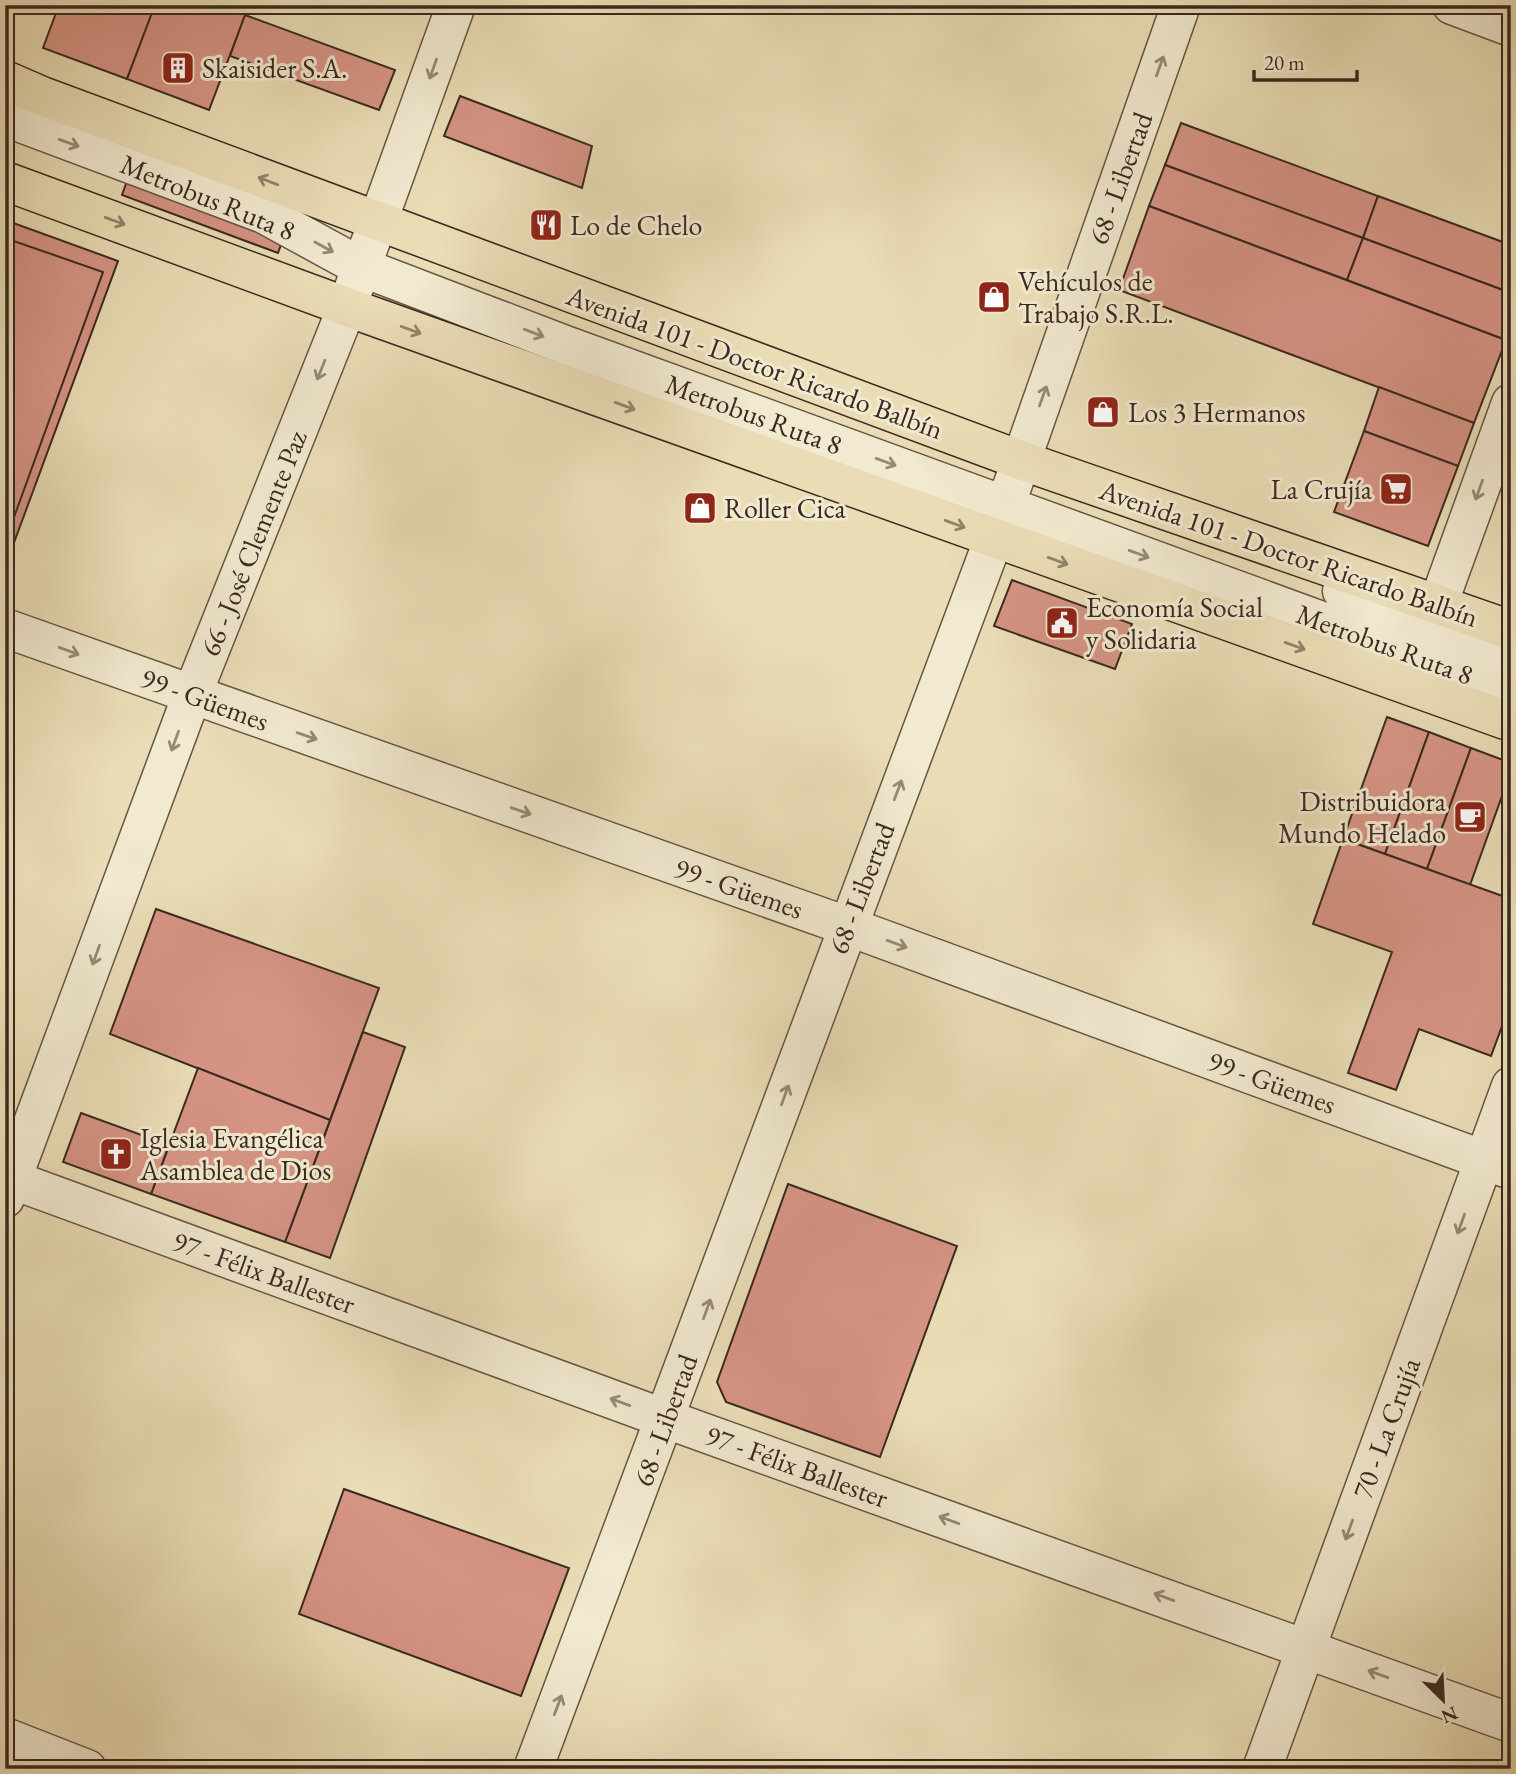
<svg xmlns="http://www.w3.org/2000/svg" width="1516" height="1774" font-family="'EB Garamond',serif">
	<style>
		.building { fill: #d69485; stroke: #3a2921; stroke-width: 2 }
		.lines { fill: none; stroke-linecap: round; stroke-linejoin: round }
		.minor-casing { stroke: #665646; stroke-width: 41 }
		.major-casing { stroke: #3a2921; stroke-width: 41 }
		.minor { stroke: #f1e9d0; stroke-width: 38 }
		.major { stroke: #eaddb6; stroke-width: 38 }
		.oneway { stroke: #968978 }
		.oneway2 { stroke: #92836c }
		.labels { text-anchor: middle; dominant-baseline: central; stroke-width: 6; stroke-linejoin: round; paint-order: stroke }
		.poi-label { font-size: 28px; fill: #3a2921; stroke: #f1e9d0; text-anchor: start }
		.street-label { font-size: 28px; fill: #3a2921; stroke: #f1e9d0 }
	</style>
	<rect width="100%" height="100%" fill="#eaddb6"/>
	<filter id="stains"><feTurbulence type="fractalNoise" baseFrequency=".00286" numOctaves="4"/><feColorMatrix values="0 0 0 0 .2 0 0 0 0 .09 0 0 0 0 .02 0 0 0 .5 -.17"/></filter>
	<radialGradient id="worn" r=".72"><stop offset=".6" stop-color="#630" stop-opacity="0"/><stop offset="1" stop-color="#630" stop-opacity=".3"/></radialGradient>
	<g class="building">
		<path d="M59,5H155L127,79L43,48Z"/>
		<path d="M155,5H249L209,110L127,79Z"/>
		<path d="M245,15L395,70L379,110L230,56Z"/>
		<path d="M460,96L592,146L582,188L444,136Z"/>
		<path d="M1181,123L1378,196L1363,238L1165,165Z"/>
		<path d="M1165,165L1363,238L1347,280L1149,206Z"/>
		<path d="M127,181L283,239L278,253L122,195Z"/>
		<path d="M1378,196L1511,245V293L1363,238Z"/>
		<path d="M1149,206L1506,340L1474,423L1119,290Z"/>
		<path d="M5,220L118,261L5,567Z"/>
		<path d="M5,238L103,272L5,542Z"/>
		<path d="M1363,238L1511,293V328L1506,340L1347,280Z"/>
		<path d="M1379,387L1474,423L1458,466L1364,431Z"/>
		<path d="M1364,431L1458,466L1428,546L1334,512Z"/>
		<path d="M1012,580L1132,624L1115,669L994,626Z"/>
		<path d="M1387,717L1429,732L1385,854L1343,839Z"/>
		<path d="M1429,732L1471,748L1427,869L1385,854Z"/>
		<path d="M1471,748L1511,763V771L1470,885L1427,869Z"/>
		<path d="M1343,839L1511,899V1002L1491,1056L1419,1029L1396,1090L1348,1073L1392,952L1313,924Z"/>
		<path d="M156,909L379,988L330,1120L110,1034Z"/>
		<path d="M363,1032L405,1047L330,1258L285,1242Z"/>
		<path d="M198,1068L330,1120L285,1242L151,1194Z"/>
		<path d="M81,1113L169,1145L151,1194L63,1162Z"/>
		<path d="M788,1184L957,1246L880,1457L726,1402L717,1382Z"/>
		<path d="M344,1489L569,1568L521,1696L299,1614Z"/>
	</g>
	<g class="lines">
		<defs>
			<g id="minor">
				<path d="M1452,5L1511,27"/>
				<path d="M5,117L264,214L361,267L565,345L1511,690"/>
				<path d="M1342,591L1511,652"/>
				<path d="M5,628L847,926L1511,1170"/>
				<path d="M1427,635L1511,403"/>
				<path d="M5,1177L666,1419L1511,1723"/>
				<path d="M5,1198L192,695L347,307L456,5"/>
				<path d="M5,1737L87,1769"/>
				<path d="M533,1769L994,538L1181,5"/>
				<path d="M1262,1769L1511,1086"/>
			</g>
			<g id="major">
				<path d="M5,80L42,96L1020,460L1511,630"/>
				<path d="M5,181L347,307L1511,722"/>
			</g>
		</defs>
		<use href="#minor" class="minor-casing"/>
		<use href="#major" class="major-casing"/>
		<use href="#minor" class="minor"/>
		<use href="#major" class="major"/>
	</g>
	<defs><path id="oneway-shaft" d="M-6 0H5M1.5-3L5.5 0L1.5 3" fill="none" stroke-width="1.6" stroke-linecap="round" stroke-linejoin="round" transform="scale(1.75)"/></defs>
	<g class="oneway">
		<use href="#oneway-shaft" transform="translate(1160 66) rotate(-70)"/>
		<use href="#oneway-shaft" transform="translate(433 69) rotate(110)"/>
		<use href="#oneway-shaft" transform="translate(69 143) rotate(20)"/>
		<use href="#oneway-shaft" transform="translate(324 247) rotate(29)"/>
		<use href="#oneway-shaft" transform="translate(534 333) rotate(21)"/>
		<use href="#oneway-shaft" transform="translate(321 370) rotate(112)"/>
		<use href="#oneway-shaft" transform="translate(1043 396) rotate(-70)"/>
		<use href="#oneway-shaft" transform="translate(886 462) rotate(20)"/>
		<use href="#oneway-shaft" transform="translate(1479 490) rotate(110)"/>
		<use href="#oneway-shaft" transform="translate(1139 554) rotate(20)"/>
		<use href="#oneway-shaft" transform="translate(69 651) rotate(20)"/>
		<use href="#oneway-shaft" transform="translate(307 736) rotate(19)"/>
		<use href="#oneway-shaft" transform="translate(175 741) rotate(110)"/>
		<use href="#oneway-shaft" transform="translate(898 790) rotate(-69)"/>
		<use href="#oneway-shaft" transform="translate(521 811) rotate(19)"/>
		<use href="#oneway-shaft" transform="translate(897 944) rotate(20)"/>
		<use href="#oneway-shaft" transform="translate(96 955) rotate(110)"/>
		<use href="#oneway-shaft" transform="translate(785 1095) rotate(-70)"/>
		<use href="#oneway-shaft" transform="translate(1461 1224) rotate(110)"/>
		<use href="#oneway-shaft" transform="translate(707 1309) rotate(-70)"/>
		<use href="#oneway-shaft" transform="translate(620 1402) rotate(-160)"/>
		<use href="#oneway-shaft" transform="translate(949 1520) rotate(-160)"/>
		<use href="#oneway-shaft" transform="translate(1349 1530) rotate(110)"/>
		<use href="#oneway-shaft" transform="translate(1164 1597) rotate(-160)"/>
		<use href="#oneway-shaft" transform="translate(1378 1674) rotate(-160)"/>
		<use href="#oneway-shaft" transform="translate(558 1705) rotate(-69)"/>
	</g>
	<g class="oneway2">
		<use href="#oneway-shaft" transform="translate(268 181) rotate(-159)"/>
		<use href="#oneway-shaft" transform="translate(115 221) rotate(20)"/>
		<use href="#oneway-shaft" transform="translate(411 330) rotate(20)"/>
		<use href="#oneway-shaft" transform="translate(625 406) rotate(20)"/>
		<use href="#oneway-shaft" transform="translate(955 524) rotate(20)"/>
		<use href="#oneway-shaft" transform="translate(1058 561) rotate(20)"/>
		<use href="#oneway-shaft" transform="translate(1295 646) rotate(20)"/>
	</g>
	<defs>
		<symbol id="building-square" viewBox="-11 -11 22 22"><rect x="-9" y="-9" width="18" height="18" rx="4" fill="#8f2418" stroke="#f1e9d0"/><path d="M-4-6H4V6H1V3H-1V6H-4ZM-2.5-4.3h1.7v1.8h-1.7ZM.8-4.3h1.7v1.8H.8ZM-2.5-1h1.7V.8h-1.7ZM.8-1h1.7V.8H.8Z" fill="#fff"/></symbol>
		<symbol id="restaurant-square" viewBox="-11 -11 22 22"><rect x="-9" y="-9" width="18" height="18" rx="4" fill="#8f2418" stroke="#f1e9d0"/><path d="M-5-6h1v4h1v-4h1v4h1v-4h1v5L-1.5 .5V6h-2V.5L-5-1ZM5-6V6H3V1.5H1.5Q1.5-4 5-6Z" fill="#fff"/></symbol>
		<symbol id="shop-square" viewBox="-11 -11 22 22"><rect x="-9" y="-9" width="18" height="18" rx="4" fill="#8f2418" stroke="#f1e9d0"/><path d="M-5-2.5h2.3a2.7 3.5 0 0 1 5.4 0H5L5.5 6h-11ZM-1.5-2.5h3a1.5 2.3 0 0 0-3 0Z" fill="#fff"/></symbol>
		<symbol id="supermarket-square" viewBox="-11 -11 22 22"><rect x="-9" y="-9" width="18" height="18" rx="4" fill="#8f2418" stroke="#f1e9d0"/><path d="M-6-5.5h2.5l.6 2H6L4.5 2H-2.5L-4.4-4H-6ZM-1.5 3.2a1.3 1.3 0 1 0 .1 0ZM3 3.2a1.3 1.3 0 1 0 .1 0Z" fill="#fff"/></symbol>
		<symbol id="civic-square" viewBox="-11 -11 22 22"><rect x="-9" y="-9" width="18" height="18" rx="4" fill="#8f2418" stroke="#f1e9d0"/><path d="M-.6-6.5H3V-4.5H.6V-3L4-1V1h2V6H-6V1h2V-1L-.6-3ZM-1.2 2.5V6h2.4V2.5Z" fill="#fff"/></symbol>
		<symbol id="cafe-square" viewBox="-11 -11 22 22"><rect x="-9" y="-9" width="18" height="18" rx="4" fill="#8f2418" stroke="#f1e9d0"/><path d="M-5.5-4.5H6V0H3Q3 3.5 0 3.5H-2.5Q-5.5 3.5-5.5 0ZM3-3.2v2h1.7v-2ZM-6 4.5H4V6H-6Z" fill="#fff"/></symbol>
		<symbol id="church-square" viewBox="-11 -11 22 22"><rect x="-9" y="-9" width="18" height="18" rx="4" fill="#8f2418" stroke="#f1e9d0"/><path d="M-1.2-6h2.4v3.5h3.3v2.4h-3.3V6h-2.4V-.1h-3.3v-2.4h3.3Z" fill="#fff"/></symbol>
	</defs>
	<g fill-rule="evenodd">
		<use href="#building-square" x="159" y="49" width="38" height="38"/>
		<use href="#restaurant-square" x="527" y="206" width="38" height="38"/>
		<use href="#shop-square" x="975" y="278" width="38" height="38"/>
		<use href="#shop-square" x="1084" y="393" width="38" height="38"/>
		<use href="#supermarket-square" x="1377" y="470" width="38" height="38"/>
		<use href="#shop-square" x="681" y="489" width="38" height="38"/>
		<use href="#civic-square" x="1043" y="604" width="38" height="38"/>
		<use href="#cafe-square" x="1451" y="798" width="38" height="38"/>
		<use href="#church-square" x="97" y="1135" width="38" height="38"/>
	</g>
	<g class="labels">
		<g class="poi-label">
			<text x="202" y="68">Skaisider S.A.</text>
			<text x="570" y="225">Lo de Chelo</text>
			<text x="1018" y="281">Vehículos de<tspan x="1018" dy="32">Trabajo S.R.L.</tspan></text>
			<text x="1128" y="412">Los 3 Hermanos</text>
			<text x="1372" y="489" text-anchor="end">La Crujía</text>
			<text x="724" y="508">Roller Cica</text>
			<text x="1086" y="607">Economía Social<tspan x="1086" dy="32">y Solidaria</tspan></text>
			<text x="1446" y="801" text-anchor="end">Distribuidora<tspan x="1446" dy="32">Mundo Helado</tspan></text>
			<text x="140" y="1138">Iglesia Evangélica<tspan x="140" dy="32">Asamblea de Dios</tspan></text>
		</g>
		<g class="street-label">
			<text transform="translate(1120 178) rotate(-70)">68 - Libertad</text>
			<text transform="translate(208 197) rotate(22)">Metrobus Ruta 8</text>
			<text transform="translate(755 362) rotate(20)">Avenida 101 - Doctor Ricardo Balbín</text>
			<text transform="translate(754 414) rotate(20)">Metrobus Ruta 8</text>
			<text transform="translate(253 543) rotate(-68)">66 - José Clemente Paz</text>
			<text transform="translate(1289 553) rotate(19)">Avenida 101 - Doctor Ricardo Balbín</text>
			<text transform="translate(1385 644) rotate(20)">Metrobus Ruta 8</text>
			<text transform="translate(205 699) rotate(20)">99 - Güemes</text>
			<text transform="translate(739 888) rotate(19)">99 - Güemes</text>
			<text transform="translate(861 888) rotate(-69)">68 - Libertad</text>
			<text transform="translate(1272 1082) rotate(20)">99 - Güemes</text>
			<text transform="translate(264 1272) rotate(20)">97 - Félix Ballester</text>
			<text transform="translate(665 1420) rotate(-70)">68 - Libertad</text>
			<text transform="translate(1386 1428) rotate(-70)">70 - La Crujía</text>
			<text transform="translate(797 1466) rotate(20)">97 - Félix Ballester</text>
		</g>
	</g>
	<rect width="1516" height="1774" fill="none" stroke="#eaddb6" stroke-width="28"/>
	<rect x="7" y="7" width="1502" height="1760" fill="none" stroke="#3a2921" stroke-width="3.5"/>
	<rect x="14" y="14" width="1488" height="1746" fill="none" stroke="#3a2921" stroke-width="2"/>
	<g transform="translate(1443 1700) rotate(156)" stroke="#f1e9d0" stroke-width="5" paint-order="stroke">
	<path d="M0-5L12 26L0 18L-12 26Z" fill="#3a2921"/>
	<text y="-10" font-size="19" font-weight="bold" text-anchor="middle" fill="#3a2921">N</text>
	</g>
	<path d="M1254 70v10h103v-10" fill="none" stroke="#3a2921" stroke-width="3.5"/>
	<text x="1264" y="70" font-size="21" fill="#3a2921" stroke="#f1e9d0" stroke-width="5" paint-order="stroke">20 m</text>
	<rect width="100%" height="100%" filter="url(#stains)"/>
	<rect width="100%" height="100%" fill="url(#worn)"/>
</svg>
